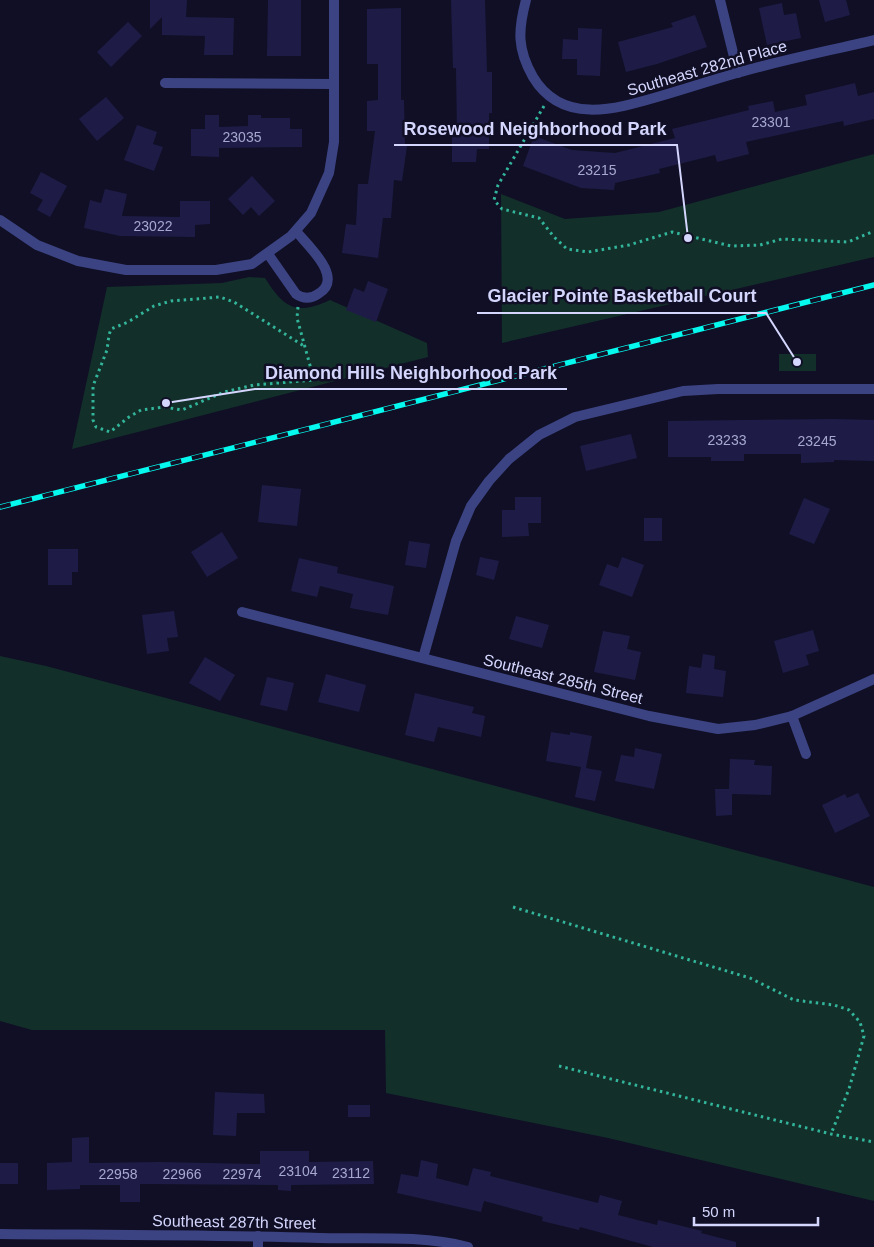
<svg xmlns="http://www.w3.org/2000/svg" width="874" height="1247" font-family="Helvetica,sans-serif">
	<style>
		.green { fill: #132f2a }
		.building { fill: #1e1c46 }
		.lines { fill: none; stroke-linecap: round; stroke-linejoin: round }
		.path { stroke: #32b59a; stroke-width: 3; stroke-dasharray: 2.5 4; stroke-linecap: butt }
		.street { stroke: #3c4383; stroke-width: 10 }
		.rail-casing { stroke: #06f9ee; stroke-width: 5.5 }
		.rail { stroke: #100f25; stroke-width: 4; stroke-dasharray: 11; stroke-linecap: butt }
		.labels { text-anchor: middle; dominant-baseline: central; stroke-width: 5; stroke-linejoin: round; paint-order: stroke }
		.number-label { font-size: 14px; fill: #a6a8d0 }
		.street-label { font-size: 16px; fill: #d4d6fe; stroke: #100f25 }
		.leader { fill: none; stroke: #d4d6fe; stroke-width: 2 }
		.callout-dot { fill: #d4d6fe; stroke: #100f25; stroke-width: 2 }
		.callout-label { font-size: 18px; text-anchor: middle; font-weight: bold; fill: #d4d6fe; stroke: #100f25; stroke-width: 5; stroke-linejoin: round; paint-order: stroke }
	</style>
	<rect width="100%" height="100%" fill="#100f25"/>
	<g class="green">
		<path d="M874,154V257L502,343L501,194L565,219L659,212Z"/>
		<path d="M249,277L265,278C284,308 296,316 330,300L427,343L428,357L72,449L107,287L222,283Z"/>
		<rect x="779" y="354" width="37" height="17"/>
		<path d="M0,656L46,666L874,887V1201L608,1138L386,1093L385,1030H32L0,1021Z"/>
	</g>
	<g class="building">
		<path d="M150,0H187L186,17L234,18L233,55H204L205,36L162,35V17L150,29Z"/>
		<path d="M268,0H301V56H267Z"/>
		<path d="M451,0H485L487,72H492V113H489V149H477L476,162H452V135H457L456,68H453Z"/>
		<path d="M819,0H846L850,15L825,22Z"/>
		<path d="M782,3L784,15L796,13L801,38L767,45L759,8Z"/>
		<path d="M401,8V100H404L405,145L407,146L402,181L394,180L391,218H383L378,258L342,253L346,224L356,225L358,184H368L375,131H367V101L378,100V64H367V9Z"/>
		<path d="M695,15L707,47L657,64L626,72L618,42L673,27L671,23Z"/>
		<path d="M128,22L142,36L111,67L97,52Z"/>
		<path d="M578,28L602,29L600,76L577,75V59H562L563,39L578,40Z"/>
		<path d="M855,83L858,96L874,92V119L844,126L843,121L746,142L749,154L717,162L715,155L659,169L660,173L615,183L614,190L581,188L523,166L534,136L572,150L615,153L675,138L672,129L749,110L748,106L773,101L775,112L807,105L805,95Z"/>
		<path d="M106,97L124,118L97,141L79,119Z"/>
		<path d="M205,115H219V127L248,126V115H261V118H290V129H302V147L219,148V157L191,156V129H205Z"/>
		<path d="M137,125L157,132L153,144L163,147L154,171L124,160Z"/>
		<path d="M41,172L67,186L50,217L37,210L43,200L30,193Z"/>
		<path d="M252,176L275,201L259,216L251,207L243,215L228,199Z"/>
		<path d="M105,189L127,194L122,216L180,217V201H210V224L195,225V237L120,236L84,228L90,200L101,203Z"/>
		<path d="M368,281L388,289L376,322L346,310L354,288L364,292Z"/>
		<path d="M833,419L874,420V461L834,460V462L801,463V454H744V461H711V457H668V421Z"/>
		<path d="M631,434L637,458L586,471L580,446Z"/>
		<path d="M262,485L301,489L297,526L258,522Z"/>
		<path d="M515,497H541V523H528L529,536L502,537V510H515Z"/>
		<path d="M804,498L830,509L814,544L789,534Z"/>
		<rect x="644" y="518" width="18" height="23"/>
		<path d="M222,532L238,558L207,577L191,552Z"/>
		<path d="M409,541L430,544L426,568L405,565Z"/>
		<path d="M48,549H78V572H72V585H48Z"/>
		<path d="M480,557L499,561L494,580L476,575Z"/>
		<path d="M622,557L644,565L632,597L599,585L607,564L618,568Z"/>
		<path d="M299,558L338,567L337,573L394,586L388,615L350,608L353,594L320,586L317,597L291,591Z"/>
		<path d="M174,611L178,637L167,638L169,651L147,654L142,615Z"/>
		<path d="M516,616L549,625L542,648L509,639Z"/>
		<path d="M813,630L819,651L806,655L809,665L783,673L774,641Z"/>
		<path d="M603,631L630,636L627,649L641,652L635,680L594,672Z"/>
		<path d="M703,654L715,656L714,669L726,671L723,697L686,693L689,666L701,668Z"/>
		<path d="M205,657L235,675L220,701L189,683Z"/>
		<path d="M326,674L366,685L359,712L318,702Z"/>
		<path d="M267,677L294,683L287,711L260,705Z"/>
		<path d="M415,693L474,707L472,713L485,716L481,737L438,727L434,742L405,735Z"/>
		<path d="M551,732L570,735V732L592,736L586,768L602,771L595,801L575,797L581,767L546,761Z"/>
		<path d="M635,748L662,754L654,789L615,781L621,755L634,757Z"/>
		<path d="M730,759L755,760L754,765L772,766L771,795L732,794V815L716,816L715,789H729Z"/>
		<path d="M858,793L870,816L835,833L822,805L845,794L847,798Z"/>
		<path d="M215,1092L264,1094L265,1113H237L236,1136L213,1135Z"/>
		<rect x="348" y="1105" width="22" height="12"/>
		<path d="M89,1137V1163L159,1162L260,1164V1151H309V1162L373,1161L374,1184L291,1185V1191L278,1190V1185L140,1184V1202H120V1185H80V1189L47,1190V1163L72,1162V1138Z"/>
		<path d="M421,1160L438,1164L436,1178L468,1186L473,1168L491,1172L490,1176L598,1203L600,1195L622,1201L618,1215L657,1225L658,1220L702,1231L701,1233L736,1242V1247H653L580,1227L579,1230L542,1221L543,1217L484,1201L481,1212L397,1193L401,1174L418,1177Z"/>
		<rect x="0" y="1163" width="18" height="21"/>
	</g>
	<g class="lines">
		<g class="path">
			<path d="M544,106L498,185L494,200L502,209L539,218L554,237L567,249L588,252L629,245L672,232L731,246L760,245L782,239L848,242L874,231"/>
			<path d="M298,307L297,318L314,380L254,385L224,392L182,410L164,407L141,410L129,417L110,432L96,427L93,420V386L107,350L109,335L111,329L128,322L154,306L171,301L220,297L234,302L304,346"/>
			<path d="M513,907L750,978L794,1000L834,1005L849,1010L860,1022L864,1036L849,1089L831,1134"/>
			<path d="M559,1066L831,1134L874,1142"/>
		</g>
		<g class="street">
			<path d="M526,0C518,30 517,49 533,77C563,127 619,108 664,95C688,88 712,80 737,73C782,60 828,51 874,40"/>
			<path d="M720,0L738,73"/>
			<path d="M165,83L333,84"/>
			<path d="M0,220L37,245L78,261L126,270H216L252,264L291,236L311,213L329,173L334,142V0"/>
			<path d="M268,254L296,294C303,299 311,299 318,294C345,278 308,246 296,231"/>
			<path d="M242,612L649,716L718,729L755,725L792,716L874,679"/>
			<path d="M423,658L456,541L471,506L489,481L509,459L539,435L575,417L683,391L718,389H874"/>
			<path d="M792,716L806,754"/>
			<path d="M0,1234C107,1235 213,1235 320,1238C367,1239 423,1235 468,1247"/>
			<path d="M258,1236V1247"/>
		</g>
		<defs>
			<path id="rail" d="M0,507L874,285"/>
		</defs>
		<use href="#rail" class="rail-casing"/>
		<use href="#rail" class="rail"/>
	</g>
	<g class="labels">
		<g class="number-label">
			<text x="771" y="122">23301</text>
			<text x="242" y="137">23035</text>
			<text x="597" y="170">23215</text>
			<text x="153" y="226">23022</text>
			<text x="727" y="440">23233</text>
			<text x="817" y="441">23245</text>
			<text x="298" y="1171">23104</text>
			<text x="351" y="1173">23112</text>
			<text x="118" y="1174">22958</text>
			<text x="182" y="1174">22966</text>
			<text x="242" y="1174">22974</text>
		</g>
		<g class="street-label">
			<text transform="translate(707 68) rotate(-16)">Southeast 282nd Place</text>
			<text transform="translate(563 679) rotate(14)">Southeast 285th Street</text>
			<text transform="translate(234 1222) rotate(1)">Southeast 287th Street</text>
		</g>
	</g>
	<path class="leader" d="M688 238L677 145H394M797 362L766 313H477M166 403L255 389H567"/>
	<g class="callout-dot">
		<circle cx="688" cy="238" r="5"/>
		<circle cx="797" cy="362" r="5"/>
		<circle cx="166" cy="403" r="5"/>
	</g>
	<g class="callout-label">
		<text x="535" y="135">Rosewood Neighborhood Park</text>
		<text x="622" y="302">Glacier Pointe Basketball Court</text>
		<text x="411" y="379">Diamond Hills Neighborhood Park</text>
	</g>
	<path d="M694 1217v8h124v-8" fill="none" stroke="#d4d6fe" stroke-width="2.5"/>
	<text x="702" y="1217" font-size="15" fill="#d4d6fe" stroke="#100f25" stroke-width="4" paint-order="stroke">50 m</text>
</svg>
